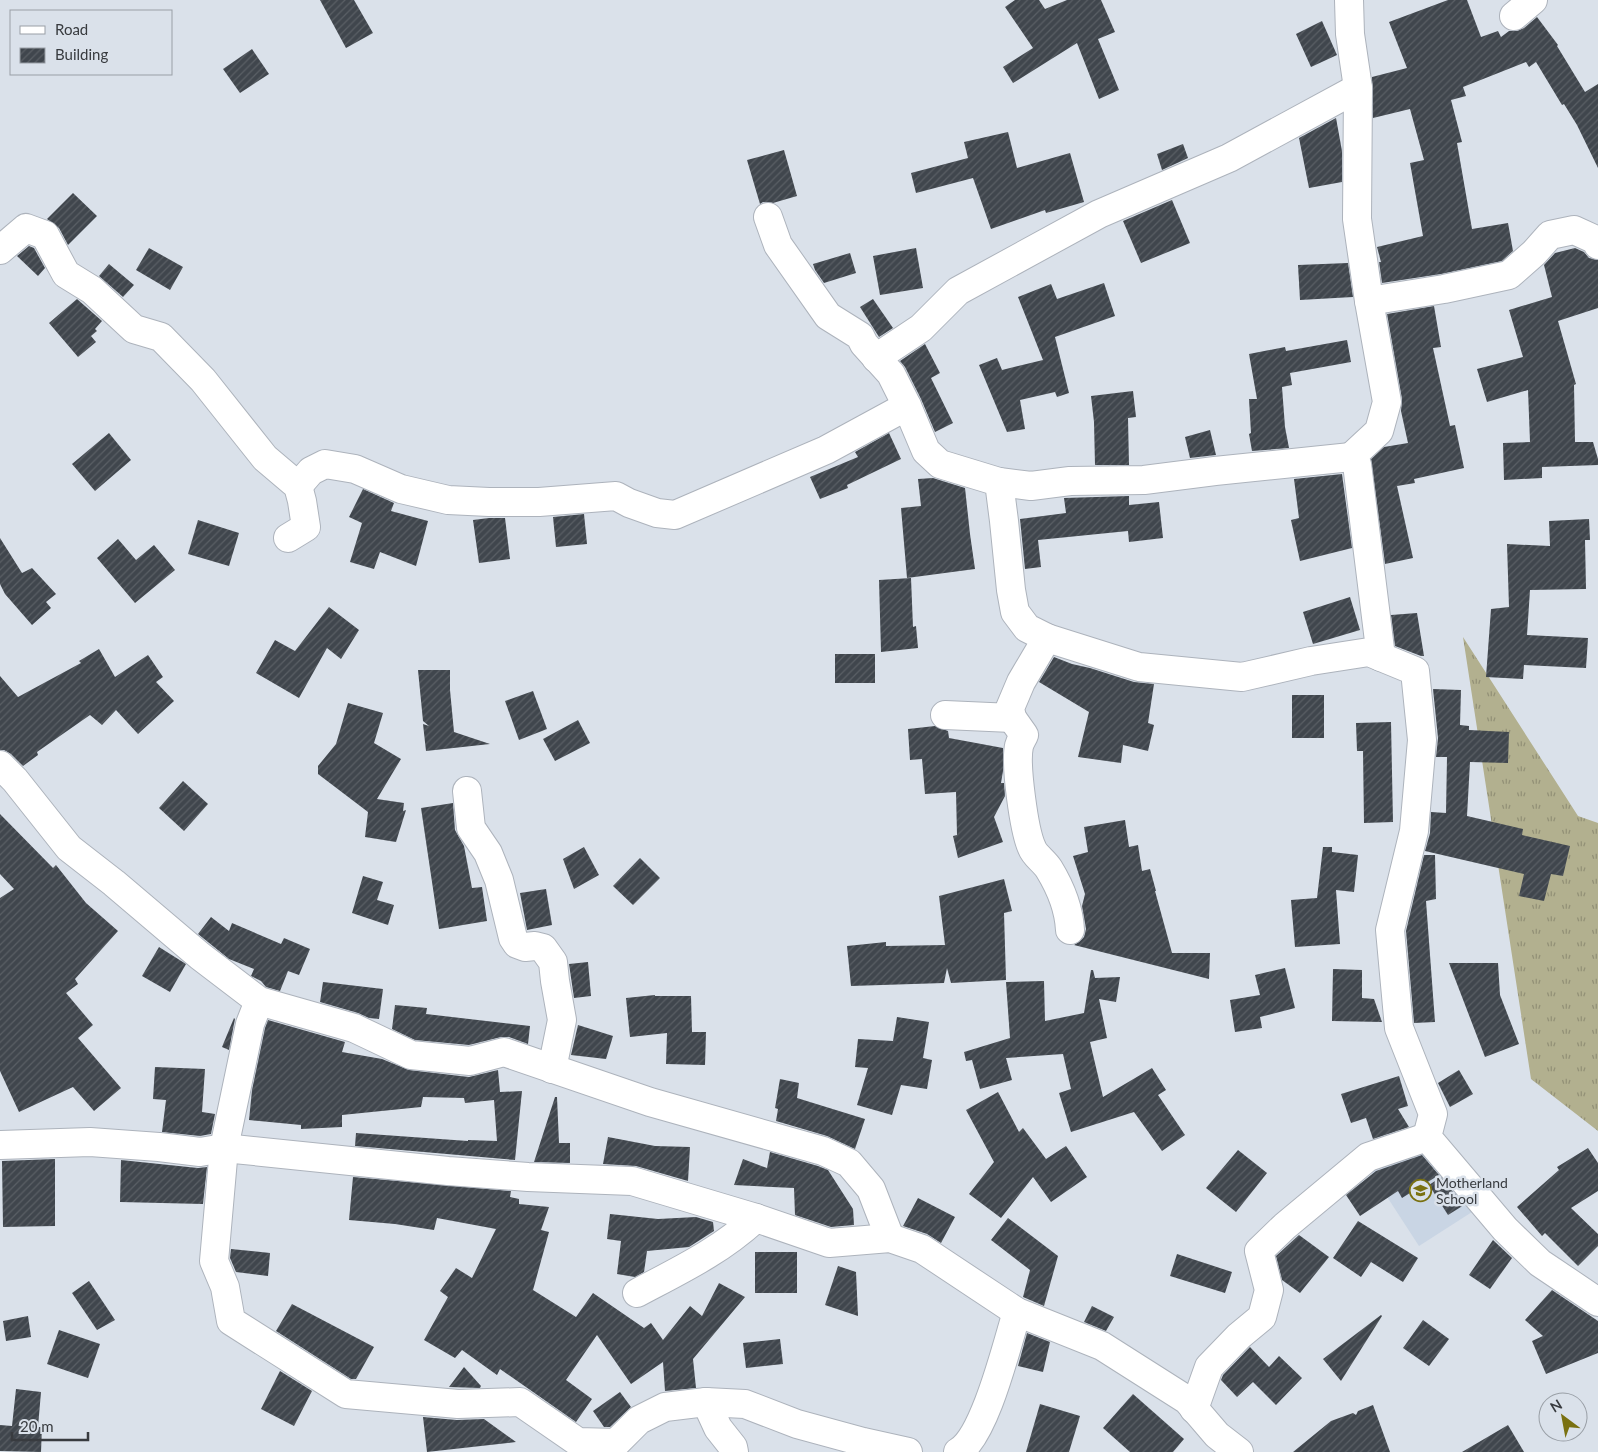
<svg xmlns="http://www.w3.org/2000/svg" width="1598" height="1452" font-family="Lato,sans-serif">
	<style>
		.built { fill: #c9d5e4 }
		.grass { fill: url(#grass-tufts) }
		.building { fill: url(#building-hatch) }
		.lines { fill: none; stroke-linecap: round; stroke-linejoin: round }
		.minor-casing { stroke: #adb3bc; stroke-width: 30 }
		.minor { stroke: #fff; stroke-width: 28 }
		.labels { text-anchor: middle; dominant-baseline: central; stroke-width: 5; stroke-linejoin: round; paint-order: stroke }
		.poi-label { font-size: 14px; fill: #383b3f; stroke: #dae1ea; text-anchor: start }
	</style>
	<defs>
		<pattern id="grass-tufts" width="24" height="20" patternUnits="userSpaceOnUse" patternTransform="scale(1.25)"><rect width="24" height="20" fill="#b2b08f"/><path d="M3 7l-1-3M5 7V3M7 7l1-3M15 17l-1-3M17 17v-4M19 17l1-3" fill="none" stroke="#929076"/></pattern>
		<pattern id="building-hatch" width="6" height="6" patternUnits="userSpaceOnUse" patternTransform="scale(1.25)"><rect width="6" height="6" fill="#40464d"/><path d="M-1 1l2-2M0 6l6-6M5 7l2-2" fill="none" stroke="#5a5f65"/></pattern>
	</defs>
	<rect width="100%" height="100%" fill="#dae1ea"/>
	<path class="built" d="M1420,1137L1472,1212L1419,1246L1369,1169Z"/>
	<path class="grass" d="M1463,637L1578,816L1598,823V1131L1531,1079Z"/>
	<g class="building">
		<path d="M320,0H354L373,33L346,48Z"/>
		<path d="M1015,0H1039L1045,9L1067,0H1101L1115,32L1098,39L1119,90L1099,99L1077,43L1013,83L1003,67L1033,48L1005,7Z"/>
		<path d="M1448,0H1467L1481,37L1498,31L1501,37L1509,31H1517L1524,28L1537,17L1558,45L1557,46L1585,92L1598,84V168L1577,125L1564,104L1562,105L1536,62L1529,67L1526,62L1463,87L1466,96L1451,100L1462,142L1457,143L1472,229L1508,223L1513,251L1502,261L1441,274L1382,283L1379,262H1381L1377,247L1423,236L1410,163L1424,160L1410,109L1373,118L1372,77L1407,68L1389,22Z"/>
		<path d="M1322,21L1337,55L1311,67L1296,34Z"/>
		<path d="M252,49L269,74L240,93L223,69Z"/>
		<path d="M1336,118L1342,151V182L1309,188L1299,138Z"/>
		<path d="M1008,132L1017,168L1070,153L1084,202L1046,213L1045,210L991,229L973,178L916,193L911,173L968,158L964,142Z"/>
		<path d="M1183,144L1188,158L1162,170L1157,154Z"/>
		<path d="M784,150L797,196L773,203L763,202L760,204L747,160Z"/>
		<path d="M73,193L97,216L68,245L59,228L47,219Z"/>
		<path d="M1172,200L1190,243L1141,263L1123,221Z"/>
		<path d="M29,246L34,248L45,268L38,276L17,256Z"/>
		<path d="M149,248L183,267L170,290L136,270Z"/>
		<path d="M916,248L923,288L880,295L873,256Z"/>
		<path d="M1575,248L1584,252L1589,258L1598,260V308L1558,321L1576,384L1574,385L1575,442H1593L1598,459V465L1542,467V478L1504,480L1503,443L1530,442L1528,390L1487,402L1477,369L1523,357L1509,310L1552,297L1544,265L1555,253Z"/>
		<path d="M850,253L856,273L824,283L815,270L813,264Z"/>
		<path d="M1348,263L1353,297L1300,300L1298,265Z"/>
		<path d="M109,264L134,285L123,297L99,276Z"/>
		<path d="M1104,283L1115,316L1055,337L1069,393L1057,397L1055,392L1020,400L1025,429L1007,432L979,365L997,358L1002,370L1043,360L1018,297L1051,284L1057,299Z"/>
		<path d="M77,299L102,321L95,329L97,331L91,336L96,342L78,357L49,323Z"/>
		<path d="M873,299L893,328L879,337L860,307Z"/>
		<path d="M1434,306L1441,347L1433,348L1450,426L1455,425L1464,468L1414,479L1415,483L1397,486L1413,558L1385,564L1371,459L1384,447L1408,443L1401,411L1402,399L1387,314Z"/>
		<path d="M1347,340L1351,362L1290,373L1292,385L1282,387L1285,427L1289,448L1252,451L1249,434L1251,433L1249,399H1257L1249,354L1285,347L1286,351Z"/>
		<path d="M925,344L940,373L931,378L953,423L935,432L921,399L905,367L900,361Z"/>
		<path d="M1133,391L1136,417L1128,418L1129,465H1095L1094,422L1091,396Z"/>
		<path d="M1210,430L1216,455L1190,458L1185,437Z"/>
		<path d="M109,433L131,460L95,491L72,464Z"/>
		<path d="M889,433L901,459L847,485L848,488L820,499L810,477L858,457L855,452Z"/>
		<path d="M1342,474L1352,548L1300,561L1291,520L1299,518L1294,479Z"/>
		<path d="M933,478L965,488L970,534L975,569L907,578L901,508L921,506L918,479Z"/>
		<path d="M363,489L394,503L391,511L428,521L416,566L380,552L374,569L350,562L362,523L349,517Z"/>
		<path d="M1129,496V505L1159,502L1163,538L1129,542L1128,531L1038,540L1041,567L1025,569L1020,519L1066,513L1064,498Z"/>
		<path d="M584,514L587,544L556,547L553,517Z"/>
		<path d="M489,518H505L510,559L479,563L473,520Z"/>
		<path d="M1589,519L1590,540H1585L1586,589L1530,590L1527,635L1588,638L1586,668L1524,665L1523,679L1486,677L1491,609L1509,607L1507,544L1550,546L1549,521Z"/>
		<path d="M198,520L239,533L229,566L188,554Z"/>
		<path d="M0,538L22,573L32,568L56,594L46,602L51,608L32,625L5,594L0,584Z"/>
		<path d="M118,539L136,560L154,545L175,570L135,603L97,558Z"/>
		<path d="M911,578L913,627L916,626L918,648L881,652L879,580Z"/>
		<path d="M1350,597L1360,630L1313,644L1303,612Z"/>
		<path d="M329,607L359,630L341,659L327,648L299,698L256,673L275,640L295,651Z"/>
		<path d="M1417,613L1424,656H1421L1395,646L1391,615Z"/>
		<path d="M99,649L115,677L148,655L163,677L156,682L174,701L138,734L116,710L102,725L90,715L37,752L38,755L23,766L11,754L4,750H0V676L18,697L81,663L79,661Z"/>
		<rect x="835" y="654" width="40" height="29"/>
		<path d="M1054,657L1072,664L1090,668L1134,682L1154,684L1148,723L1154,725L1148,751L1123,745L1121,763L1078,757L1089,712L1039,682Z"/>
		<path d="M418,670H450V690L454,732L490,744L426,751L423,724L429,726L423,721Z"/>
		<path d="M1433,689L1461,690L1460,725L1469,726V730L1509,732L1508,763L1470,762L1467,816L1523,829L1522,835L1570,846L1563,876L1551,874L1544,901L1519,896L1524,874L1425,851L1430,833L1431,812L1446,813L1447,757H1436L1438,738Z"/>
		<path d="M533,691L547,729L519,740L505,701Z"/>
		<rect x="1292" y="695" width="32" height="43"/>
		<path d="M348,703L383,713L374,743L401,759L377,799L404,803L403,811L406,810L396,842L365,837L368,812L318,774V766L336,744Z"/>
		<path d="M578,720L590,743L555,761L543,739Z"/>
		<path d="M1391,722L1393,822L1364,823L1363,751H1357L1356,723Z"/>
		<path d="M935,726L948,731L949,738L1003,748V771L1001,783H1004L1005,796L994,817L1003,842L958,858L953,836L957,835L956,792L925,794L922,759L910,760L908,729Z"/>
		<path d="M183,781L208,804L184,831L159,808Z"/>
		<path d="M453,803L455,830L464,846L472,888L482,887L487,921L439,929L421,808Z"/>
		<path d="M0,814L53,868L56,865L86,903L118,931L75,979L78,984L66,993L93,1025L78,1038L121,1088L94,1111L73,1087L19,1112L0,1071V898L14,889L0,874Z"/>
		<path d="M1125,820L1129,847L1138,845L1142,871L1150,869L1156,891H1155L1172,953H1210L1209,979L1074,945L1079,942L1084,937L1086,929L1082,906L1085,894L1073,856L1088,852L1084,827Z"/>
		<path d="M584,847L599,875L574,889L563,859Z"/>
		<path d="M1323,847H1332V852L1358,855L1354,892L1336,890L1340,944L1295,947L1291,900L1317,898Z"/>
		<path d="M1424,855H1435L1436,899L1426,901L1435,1022L1414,1023L1406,931Z"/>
		<path d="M640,858L660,878L633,905L613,886Z"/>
		<path d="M363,876L383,882L377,900L394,905L388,925L352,913Z"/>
		<path d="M1004,879L1012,911L1004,913L1006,980L951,983L947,968L944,983L851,986L847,946L886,942V946L945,945L939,896Z"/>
		<path d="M546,889L552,925L527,930L520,893Z"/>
		<path d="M211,917L229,931L232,923L281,944L284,938L310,949L299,975L288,971L280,991L266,987L261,981L251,976L254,969L229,959L198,934Z"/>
		<path d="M159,947L186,964L170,992L142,976Z"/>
		<path d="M588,962L591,996L574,998L569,964Z"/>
		<path d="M1449,963H1498L1500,995L1519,1044L1485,1057Z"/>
		<path d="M1285,968L1295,1008L1260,1017L1262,1028L1235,1032L1230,1000L1260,995L1255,975Z"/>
		<path d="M1333,969L1362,970V998L1374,999L1382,1022L1332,1021Z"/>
		<path d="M1091,970H1093L1095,978L1120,977L1116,1002L1099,999L1107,1038L1090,1042L1103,1097L1152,1068L1166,1090L1158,1095L1185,1135L1162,1151L1134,1112L1071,1132L1059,1093L1071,1089L1063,1054L1006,1058L1012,1080L980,1089L972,1060L966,1061L964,1052L1010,1038L1006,982L1044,981L1045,1021L1084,1013Z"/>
		<path d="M323,982L383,989L379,1019L369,1018L358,1013L320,1002Z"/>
		<path d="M655,995V996H691L692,1032H706L705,1065L666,1064L667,1033L630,1037L626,998Z"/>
		<path d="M395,1005L427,1008L426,1014L530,1026L528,1044L509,1037H501L469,1045L415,1040L392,1029Z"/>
		<path d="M897,1017L929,1022L923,1058L932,1060L927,1089L901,1085L892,1115L857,1105L868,1068L855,1067L858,1039L893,1041Z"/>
		<path d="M234,1018L235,1019L229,1050L222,1047Z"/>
		<path d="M268,1020L345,1042L342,1052L382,1059L409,1070L469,1077L498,1070L500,1092L522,1091L515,1160L355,1146L356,1133L468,1141V1140L497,1141L494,1100L465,1103L464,1098L423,1097L421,1107L342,1115V1127L301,1129V1125L249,1120L252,1090L265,1028Z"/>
		<path d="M578,1025L613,1036L606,1059L571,1055Z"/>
		<path d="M155,1067L205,1069L202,1112L215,1114L211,1134L200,1136L162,1132L166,1100L153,1099Z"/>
		<path d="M1459,1070L1473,1094L1450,1107L1438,1083Z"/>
		<path d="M1399,1076L1408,1106L1398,1109L1409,1127L1373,1139L1366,1118L1351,1123L1341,1094Z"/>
		<path d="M780,1079L799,1083L797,1098L865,1119L855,1149L827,1136L776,1121L778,1109L775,1108Z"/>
		<path d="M998,1092L1019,1132L1023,1128L1046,1159L1066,1146L1087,1177L1051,1202L1033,1177L1001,1218L969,1194L994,1162L966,1110Z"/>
		<path d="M555,1097H557L559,1143H570V1163L534,1162Z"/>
		<path d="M608,1137L655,1146L690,1147L688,1181L636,1166L603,1164Z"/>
		<path d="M1588,1148L1598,1163V1191L1571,1208L1598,1234V1246L1578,1266L1545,1233L1542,1236L1517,1207L1559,1170L1557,1167Z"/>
		<path d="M1238,1150L1267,1173L1236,1212L1206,1188Z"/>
		<path d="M770,1152L818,1166L828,1170L853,1209L854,1225L831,1227L795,1215L794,1188L734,1185L743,1159L767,1168Z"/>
		<path d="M1422,1155L1439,1175L1402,1198L1398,1191L1360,1216L1346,1195L1376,1171Z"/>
		<path d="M55,1159V1226L3,1227L2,1161Z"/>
		<path d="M121,1160L198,1168L207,1167L203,1204L120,1202Z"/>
		<path d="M353,1177L511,1191L510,1197L519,1199V1204L549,1207L541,1230L549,1232L533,1290L576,1317L593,1293L644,1328L651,1323L663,1340L690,1306L702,1316L719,1283L745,1297L693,1359L696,1388L665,1391L663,1362L631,1384L597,1335L566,1380L592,1399L576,1422L500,1369L497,1375L462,1350L455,1358L424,1340L448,1297L440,1291L456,1268L472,1278L496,1229L437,1218L434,1230L395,1224L349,1220Z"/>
		<path d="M1441,1177L1464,1205L1448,1215L1429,1185Z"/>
		<path d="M918,1198L955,1217L941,1243L927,1234L903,1226Z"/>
		<path d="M610,1214L658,1219L696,1217L713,1222L714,1231L689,1247L647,1251L644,1272L635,1277L617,1274L621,1241L607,1239Z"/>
		<path d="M1008,1218L1058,1256L1044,1306L1023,1297L1030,1270L991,1240Z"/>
		<path d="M1358,1221L1418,1258L1403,1282L1371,1262L1361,1277L1333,1258Z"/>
		<path d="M1299,1235L1329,1257L1300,1293L1282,1280L1276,1256Z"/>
		<path d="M1493,1240L1512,1258L1490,1289L1469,1275Z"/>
		<path d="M231,1249L270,1253L268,1276L236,1272L230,1258Z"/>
		<rect x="755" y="1252" width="42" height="41"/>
		<path d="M1177,1254L1232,1272L1225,1293L1170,1276Z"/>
		<path d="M838,1266L856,1272L858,1316L825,1305Z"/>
		<path d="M89,1281L115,1320L97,1330L72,1293Z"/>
		<path d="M1552,1290L1598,1321V1353L1546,1374L1532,1341L1543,1336L1525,1320Z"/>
		<path d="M292,1304L374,1347L356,1379H351L276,1331Z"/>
		<path d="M1092,1306L1114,1317L1106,1331L1084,1322Z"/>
		<path d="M1381,1315L1382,1316L1341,1381L1323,1359Z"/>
		<path d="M28,1316L31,1337L6,1341L3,1321Z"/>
		<path d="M1423,1320L1449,1339L1429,1366L1403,1348Z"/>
		<path d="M59,1330L100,1344L88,1378L47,1364Z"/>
		<path d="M1027,1333L1050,1342L1043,1372L1018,1366Z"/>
		<path d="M780,1339L783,1364L746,1368L743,1343Z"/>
		<path d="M1250,1347L1269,1367L1279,1356L1302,1378L1276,1405L1253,1382L1237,1397L1221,1380L1223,1375Z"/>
		<path d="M464,1367L481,1386L480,1388L449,1387Z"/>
		<path d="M280,1371L312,1391L294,1426L261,1409Z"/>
		<path d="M16,1389L41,1392L38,1427H42L41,1452L0,1451V1425L12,1426Z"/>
		<path d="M620,1392L631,1407L610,1427H604L593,1411Z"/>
		<path d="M1133,1394L1184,1439L1173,1452H1130L1103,1428Z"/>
		<path d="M1040,1404L1080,1416L1069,1452H1026Z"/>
		<path d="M1373,1405L1390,1452H1293L1331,1421L1353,1413L1356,1415L1358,1411Z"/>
		<path d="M423,1417L457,1420L484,1419L516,1442L427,1452Z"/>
		<path d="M1508,1425L1524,1452H1462Z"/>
	</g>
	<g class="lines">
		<defs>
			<g id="minor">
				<path d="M1514,16L1533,0"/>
				<path d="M768,217L778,245L828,316L860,336L864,344L891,374L907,406L926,451L940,464L999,482L1004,521L1011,590L1015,612L1027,628L1047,638"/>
				<path d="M0,250L26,228L45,235L66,274L92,290L134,329L161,337L203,380L265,458L298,486L302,501L306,527L288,538"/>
				<path d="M1369,301L1444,289L1509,275L1534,253L1550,235L1574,230L1596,240L1598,245"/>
				<path d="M876,358L921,328L958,291L1099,214L1229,158L1358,88"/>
				<path d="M999,482L1031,486L1070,481L1144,480L1215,471L1351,457"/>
				<path d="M298,486L311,471L325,464L355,469L401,489L448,500L489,502H539L616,496L629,503L657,513L675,515L826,450L907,406"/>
				<path d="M1381,657L1415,671L1422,740L1414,831L1390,930L1399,1028L1433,1114L1427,1137L1505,1229L1540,1263L1598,1302"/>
				<path d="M945,715L1012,718L1010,708L1021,682L1047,638L1139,667L1242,677L1311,661L1369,652L1381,657L1357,464L1351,457L1379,431L1387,402L1369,301L1357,219L1358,88L1350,34L1349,0"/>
				<path d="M1012,718L1024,735C1022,739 1020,742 1019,746C1015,764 1024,831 1032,848C1035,856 1044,861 1049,869C1060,887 1069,909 1070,930"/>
				<path d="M0,765L15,780L69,848L114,883L200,956L259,1001L354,1028L411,1055L470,1061L504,1052L650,1102L823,1151L849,1163L871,1189L890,1238"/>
				<path d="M467,791L471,828L488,853L499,880L513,938L517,944L525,947L535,946L543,948L553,962L555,981L562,1020L552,1069"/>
				<path d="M259,1001L250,1024L224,1148L214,1261L225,1287L231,1321L346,1394L458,1404L520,1402L578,1442L616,1443L639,1420L665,1407L706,1402L745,1404L797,1424L863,1442L908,1452"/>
				<path d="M0,1145L90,1142L159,1147L200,1152L224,1148L448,1171L528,1177L632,1181L756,1218"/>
				<path d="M637,1293C680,1270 719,1252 756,1218L829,1243L890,1238L922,1249L1017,1312L1102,1346L1187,1400L1217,1435L1239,1452"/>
				<path d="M706,1402L718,1428L733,1447L734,1452"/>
				<path d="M1194,1409L1209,1367L1239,1336L1262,1317L1269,1290L1259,1251L1285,1226L1368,1157L1427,1137"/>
				<path d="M958,1452C985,1437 1007,1344 1017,1312"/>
			</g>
		</defs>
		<use href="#minor" class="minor-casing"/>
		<use href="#minor" class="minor"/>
	</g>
	<defs>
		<symbol id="school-ring" viewBox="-11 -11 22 22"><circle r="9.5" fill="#dae1ea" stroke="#7a7111" stroke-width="1.5"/><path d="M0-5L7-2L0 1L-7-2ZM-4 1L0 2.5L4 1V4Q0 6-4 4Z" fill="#7a7111"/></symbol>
	</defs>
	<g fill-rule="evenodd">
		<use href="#school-ring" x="1408" y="1178" width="25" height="25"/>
	</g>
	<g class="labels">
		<g class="poi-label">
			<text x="1436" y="1182">Motherland<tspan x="1436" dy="16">School</tspan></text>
		</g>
	</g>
	<rect x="10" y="10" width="162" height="65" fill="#dae1ea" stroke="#999fa6"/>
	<rect x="20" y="26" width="25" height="8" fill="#ffffff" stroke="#999fa6"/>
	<text x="55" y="35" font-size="15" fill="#383b3f">Road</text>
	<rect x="20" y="48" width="25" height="15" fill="url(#building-hatch)" stroke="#999fa6"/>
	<text x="55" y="60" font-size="15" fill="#383b3f">Building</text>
	<g transform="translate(1563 1417) rotate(328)"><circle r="24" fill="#dae1ea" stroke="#999fa6"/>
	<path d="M0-4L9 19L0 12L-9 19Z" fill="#7a7111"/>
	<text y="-8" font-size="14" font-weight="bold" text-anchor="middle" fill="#383b3f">N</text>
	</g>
	<path d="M12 1432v8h76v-8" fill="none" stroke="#383b3f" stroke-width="2.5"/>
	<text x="20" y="1432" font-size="15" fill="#383b3f" stroke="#dae1ea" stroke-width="4" paint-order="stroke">20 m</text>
</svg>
